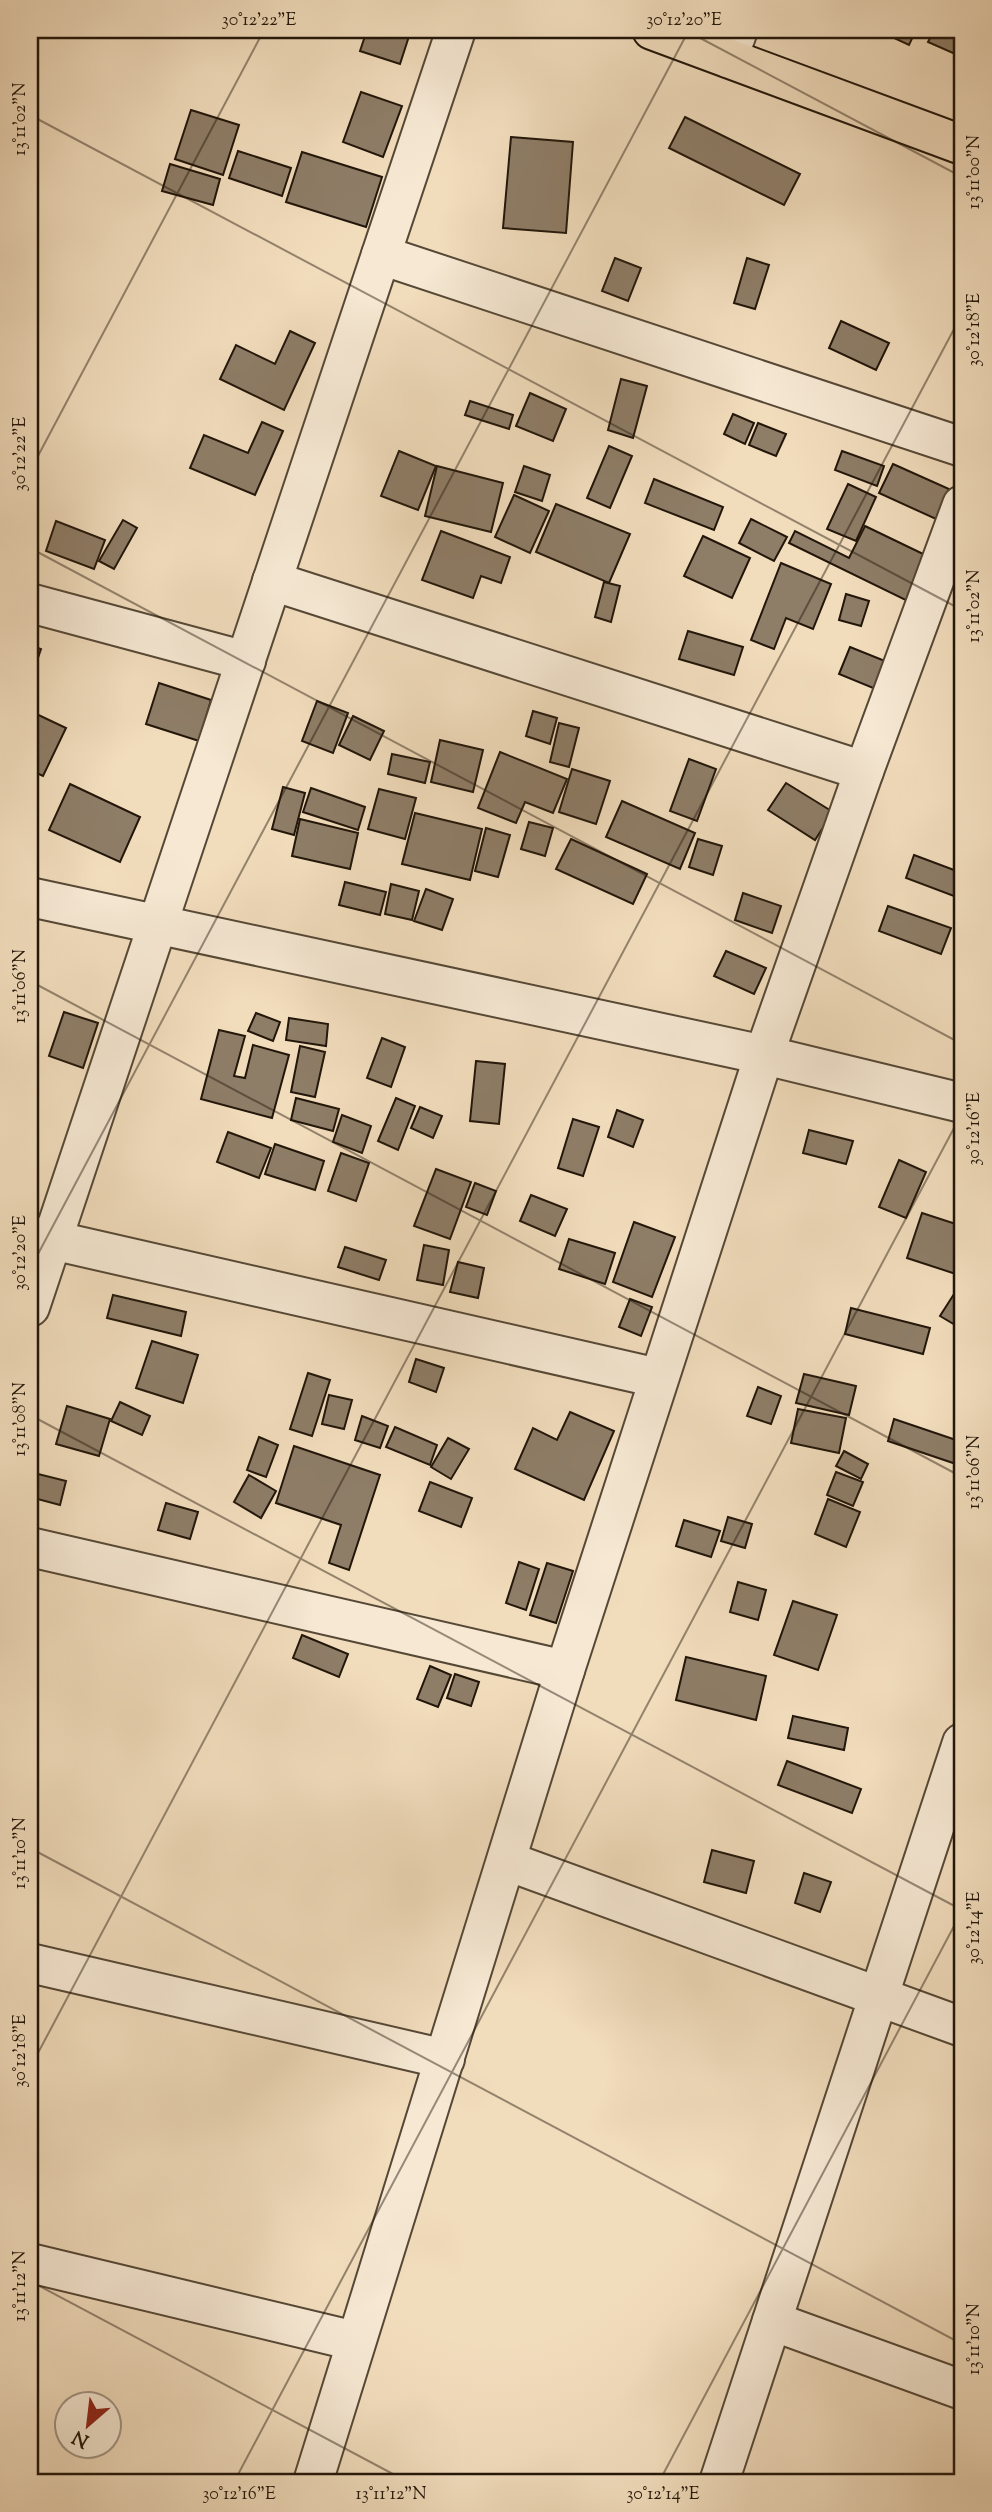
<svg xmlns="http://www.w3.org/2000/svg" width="992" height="2512" font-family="'Sorts Mill Goudy',serif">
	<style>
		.building { fill: #8e7d67; stroke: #22160a; stroke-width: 2 }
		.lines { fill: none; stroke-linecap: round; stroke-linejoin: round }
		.minor-casing { stroke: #564836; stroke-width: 42 }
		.primary-casing { stroke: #22160a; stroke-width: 42 }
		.minor { stroke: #f6e8d3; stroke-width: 38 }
		.primary { stroke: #f1dcbc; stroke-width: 38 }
		.ticks { fill: none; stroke: #22160a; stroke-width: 2; stroke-opacity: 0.45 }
		.neatline { fill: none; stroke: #22160a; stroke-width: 2.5 }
		.ticks-label { font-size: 18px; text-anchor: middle; fill: #22160a }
	</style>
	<rect width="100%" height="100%" fill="#f1dcbc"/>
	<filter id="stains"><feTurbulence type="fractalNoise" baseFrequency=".00286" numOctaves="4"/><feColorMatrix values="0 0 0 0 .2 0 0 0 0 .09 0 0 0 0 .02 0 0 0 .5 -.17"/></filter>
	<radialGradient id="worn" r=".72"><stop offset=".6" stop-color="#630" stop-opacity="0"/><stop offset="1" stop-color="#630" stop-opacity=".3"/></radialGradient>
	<g class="building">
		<path d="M367,30H411L400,64L360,51Z"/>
		<path d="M877,30H916L909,45Z"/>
		<path d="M934,30H962V57L928,42Z"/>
		<path d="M361,92L402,106L383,157L343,142Z"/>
		<path d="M191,110L239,125L223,175L175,159Z"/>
		<path d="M685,117L800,174L784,205L669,148Z"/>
		<path d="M511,137L573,142L566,233L503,228Z"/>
		<path d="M238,151L291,168L282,196L229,178Z"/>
		<path d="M302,152L382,177L366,227L286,202Z"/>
		<path d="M170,164L220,179L213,205L162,191Z"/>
		<path d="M615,258L641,268L628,301L602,291Z"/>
		<path d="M747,258L769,265L755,309L734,303Z"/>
		<path d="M841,321L889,343L876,370L829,348Z"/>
		<path d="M290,331L315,343L284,410L220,379L236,345L275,364Z"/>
		<path d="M621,379L647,386L633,438L608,430Z"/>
		<path d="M530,393L566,409L553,441L516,426Z"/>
		<path d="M470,401L513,415L509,429L465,415Z"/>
		<path d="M733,414L754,423L745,444L724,434Z"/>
		<path d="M262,422L283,431L255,495L190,468L204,435L248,453Z"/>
		<path d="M758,423L786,434L776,456L749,445Z"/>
		<path d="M609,446L632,456L610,508L587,498Z"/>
		<path d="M399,451L436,466L418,510L381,496Z"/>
		<path d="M842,451L884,466L877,486L835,470Z"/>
		<path d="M893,464L949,489L936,519L879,493Z"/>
		<path d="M437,466L503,483L491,532L425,516Z"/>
		<path d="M524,466L550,475L542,501L515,492Z"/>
		<path d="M654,479L723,507L714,530L645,503Z"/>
		<path d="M848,484L876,497L856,541L827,529Z"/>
		<path d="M514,495L549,511L530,553L495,537Z"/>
		<path d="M556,504L630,534L609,583L536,552Z"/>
		<path d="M751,519L787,537L774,561L739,543Z"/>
		<path d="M123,520L137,528L114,569L99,561Z"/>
		<path d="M56,521L105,540L94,569L46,551Z"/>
		<path d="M865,526L946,565L924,609L789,543L795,531L849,558Z"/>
		<path d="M441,531L510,557L501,583L481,576L473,598L422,580Z"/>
		<path d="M703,536L750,558L732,598L684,576Z"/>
		<path d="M781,563L831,584L813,629L786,618L774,649L751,640Z"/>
		<path d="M604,582L620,586L611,622L595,617Z"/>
		<path d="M846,594L869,601L861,626L839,620Z"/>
		<path d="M688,631L743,647L734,675L679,659Z"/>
		<path d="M30,645L41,649L30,681Z"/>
		<path d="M850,647L890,663L878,690L839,674Z"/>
		<path d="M159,683L211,700L199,741L146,724Z"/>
		<path d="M317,701L348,713L333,753L302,741Z"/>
		<path d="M30,711L66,728L43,776L30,770V763L38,744L30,740Z"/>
		<path d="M533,711L557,718L550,744L526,736Z"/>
		<path d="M353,716L384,731L370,760L339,745Z"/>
		<path d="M559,723L579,728L569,767L550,762Z"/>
		<path d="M440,740L483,750L473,792L431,782Z"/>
		<path d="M500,752L567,779L553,813L525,802L516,823L478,808Z"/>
		<path d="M392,754L430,762L425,783L388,774Z"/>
		<path d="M689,759L716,769L697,821L670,811Z"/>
		<path d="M572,769L610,781L596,824L559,812Z"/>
		<path d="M786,783L833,812L815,840L768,810Z"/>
		<path d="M70,784L140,817L120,862L49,830Z"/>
		<path d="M283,787L305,793L294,835L272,829Z"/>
		<path d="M311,788L365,807L358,830L303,812Z"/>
		<path d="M379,789L416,798L405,839L368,829Z"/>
		<path d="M622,801L695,833L680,869L606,837Z"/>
		<path d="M415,813L482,829L470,880L402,864Z"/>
		<path d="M300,819L358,833L350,869L292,856Z"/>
		<path d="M529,822L553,828L545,856L521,849Z"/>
		<path d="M486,828L510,835L498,877L475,871Z"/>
		<path d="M571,839L647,874L633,904L556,869Z"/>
		<path d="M698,839L722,846L713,875L689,867Z"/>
		<path d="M914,855L962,873V899L906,878Z"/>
		<path d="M345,882L386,892L380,915L339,905Z"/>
		<path d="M391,884L419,891L412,920L385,914Z"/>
		<path d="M426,889L453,899L442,930L414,921Z"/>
		<path d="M743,893L781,906L772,933L735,920Z"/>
		<path d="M888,906L951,928L941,954L879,931Z"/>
		<path d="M726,951L766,968L754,994L714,976Z"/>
		<path d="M64,1012L98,1023L83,1068L49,1056Z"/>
		<path d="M256,1013L280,1022L273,1041L248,1031Z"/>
		<path d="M289,1018L328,1024L326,1046L286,1040Z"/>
		<path d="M219,1030L245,1036L234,1076L245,1078L253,1045L289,1055L272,1118L201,1099Z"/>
		<path d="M382,1038L405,1047L391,1087L367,1078Z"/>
		<path d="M300,1046L325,1052L315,1097L291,1092Z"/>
		<path d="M476,1061L505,1064L499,1124L470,1121Z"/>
		<path d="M296,1098L339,1109L333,1131L291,1120Z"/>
		<path d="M396,1098L415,1106L398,1150L378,1141Z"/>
		<path d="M420,1107L442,1116L433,1138L411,1128Z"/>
		<path d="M617,1110L643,1120L633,1147L608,1137Z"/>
		<path d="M342,1115L371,1126L362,1153L333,1142Z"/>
		<path d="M573,1119L599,1127L583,1176L558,1168Z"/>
		<path d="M809,1130L853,1141L846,1164L803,1153Z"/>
		<path d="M228,1132L271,1148L259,1178L217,1162Z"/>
		<path d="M275,1144L324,1161L315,1190L265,1174Z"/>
		<path d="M341,1153L369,1163L356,1201L328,1191Z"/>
		<path d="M899,1160L926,1172L906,1218L879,1207Z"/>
		<path d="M436,1169L471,1182L450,1239L414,1226Z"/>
		<path d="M475,1183L496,1191L487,1215L466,1207Z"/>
		<path d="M531,1195L567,1209L555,1236L520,1221Z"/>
		<path d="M922,1213L962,1226V1276L907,1258Z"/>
		<path d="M634,1222L675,1237L652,1297L613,1282Z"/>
		<path d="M569,1239L615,1253L605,1284L559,1269Z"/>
		<path d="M424,1245L449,1250L443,1285L417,1280Z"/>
		<path d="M345,1247L386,1260L379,1280L338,1267Z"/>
		<path d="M458,1262L484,1268L478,1298L450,1292Z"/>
		<path d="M954,1294L962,1299V1329L940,1316Z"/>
		<path d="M113,1295L186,1312L181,1336L107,1318Z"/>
		<path d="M630,1299L652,1307L641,1336L619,1327Z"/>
		<path d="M851,1308L930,1328L923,1354L845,1334Z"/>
		<path d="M152,1341L198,1355L183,1403L136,1388Z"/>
		<path d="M416,1359L444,1368L436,1392L409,1382Z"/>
		<path d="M308,1373L330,1380L312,1436L290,1429Z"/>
		<path d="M804,1374L856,1386L849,1415L796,1403Z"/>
		<path d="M758,1387L781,1396L771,1424L747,1416Z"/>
		<path d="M329,1395L352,1400L344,1429L322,1424Z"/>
		<path d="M120,1402L150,1416L142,1435L111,1421Z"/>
		<path d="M67,1406L110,1419L99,1456L56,1444Z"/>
		<path d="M798,1409L846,1418L839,1453L791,1443Z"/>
		<path d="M570,1412L614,1431L584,1500L515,1469L533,1428L557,1440Z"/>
		<path d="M362,1416L388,1426L380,1448L355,1440Z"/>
		<path d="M894,1419L962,1442V1466L888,1441Z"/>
		<path d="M395,1427L437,1445L430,1465L386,1447Z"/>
		<path d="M259,1437L278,1445L266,1477L247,1470Z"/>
		<path d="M448,1438L469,1449L451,1479L431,1467Z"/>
		<path d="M294,1446L380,1475L349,1570L329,1563L341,1525L276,1503Z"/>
		<path d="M844,1451L868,1464L861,1479L836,1466Z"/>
		<path d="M30,1472L66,1481L60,1505L30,1497Z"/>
		<path d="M836,1472L863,1482L853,1506L827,1495Z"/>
		<path d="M249,1475L276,1491L261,1518L234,1502Z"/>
		<path d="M430,1482L472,1498L461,1527L419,1511Z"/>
		<path d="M828,1499L860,1512L846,1547L815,1534Z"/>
		<path d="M166,1503L198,1512L190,1539L158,1530Z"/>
		<path d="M728,1517L752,1524L745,1548L721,1541Z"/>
		<path d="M684,1520L720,1531L711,1557L676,1546Z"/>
		<path d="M519,1562L539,1569L526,1610L506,1603Z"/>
		<path d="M547,1563L573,1571L556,1623L530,1615Z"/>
		<path d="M738,1582L766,1590L758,1620L730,1612Z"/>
		<path d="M793,1601L837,1615L818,1670L774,1655Z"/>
		<path d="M302,1635L348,1654L339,1677L293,1658Z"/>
		<path d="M686,1657L766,1676L756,1720L676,1700Z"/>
		<path d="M430,1666L451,1675L438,1707L417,1699Z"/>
		<path d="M455,1674L479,1682L471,1706L447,1698Z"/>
		<path d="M793,1716L848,1728L844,1750L788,1738Z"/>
		<path d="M787,1761L861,1789L852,1813L778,1785Z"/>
		<path d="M712,1850L754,1861L746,1893L704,1882Z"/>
		<path d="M804,1873L831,1882L820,1912L795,1903Z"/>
	</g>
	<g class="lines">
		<defs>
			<g id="minor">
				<path d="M728,58L738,30"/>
				<path d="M381,255L962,447"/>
				<path d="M272,581L864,771"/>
				<path d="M30,603L246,661"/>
				<path d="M30,897L764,1055L962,1103"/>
				<path d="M30,1235L658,1378"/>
				<path d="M30,1307L456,30"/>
				<path d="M30,1547L565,1670"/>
				<path d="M507,1861L962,2027"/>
				<path d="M30,1963L445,2059"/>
				<path d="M30,2263L355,2341"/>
				<path d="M772,2321L962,2390"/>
				<path d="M313,2482L565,1670L764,1055L864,771L962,505"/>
				<path d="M719,2482L962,1743"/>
			</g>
			<path id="primary" d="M652,30L962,145"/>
		</defs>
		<use href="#minor" class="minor-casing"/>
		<use href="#primary" class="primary-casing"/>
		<use href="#minor" class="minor"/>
		<use href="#primary" class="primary"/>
	</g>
	<path class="ticks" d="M685,30L962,177M30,115L962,610M30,471L264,30M30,548L962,1044M30,981L962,1477M30,1269L689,30M30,1415L962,1910M30,1848L962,2344M30,2068L962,314M30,2281L408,2482M234,2482L962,1113M659,2482L962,1911"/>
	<rect width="992" height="2512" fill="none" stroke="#f1dcbc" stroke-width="77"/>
	<g transform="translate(88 2425) rotate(208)"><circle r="33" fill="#f6e8d3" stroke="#a19483" stroke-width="2"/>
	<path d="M0-5L12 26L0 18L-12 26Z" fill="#8f2418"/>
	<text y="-10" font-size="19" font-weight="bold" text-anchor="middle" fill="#22160a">N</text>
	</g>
	<rect x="38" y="38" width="916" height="2436" class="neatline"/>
	<g class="ticks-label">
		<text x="259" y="25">30°12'22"E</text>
		<text x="684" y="25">30°12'20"E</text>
		<text transform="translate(19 119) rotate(-90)" y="6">13°11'02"N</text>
		<text transform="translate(973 172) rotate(-90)" y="6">13°11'00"N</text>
		<text transform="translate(973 330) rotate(-90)" y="6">30°12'18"E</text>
		<text transform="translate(19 454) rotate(-90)" y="6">30°12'22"E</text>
		<text transform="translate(973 606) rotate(-90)" y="6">13°11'02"N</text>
		<text transform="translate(19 986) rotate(-90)" y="6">13°11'06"N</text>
		<text transform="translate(973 1129) rotate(-90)" y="6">30°12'16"E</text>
		<text transform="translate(19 1253) rotate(-90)" y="6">30°12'20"E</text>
		<text transform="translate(19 1419) rotate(-90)" y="6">13°11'08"N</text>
		<text transform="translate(973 1472) rotate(-90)" y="6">13°11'06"N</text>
		<text transform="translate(19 1853) rotate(-90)" y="6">13°11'10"N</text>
		<text transform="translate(973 1928) rotate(-90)" y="6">30°12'14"E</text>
		<text transform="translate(19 2051) rotate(-90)" y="6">30°12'18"E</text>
		<text transform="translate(19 2286) rotate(-90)" y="6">13°11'12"N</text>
		<text transform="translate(973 2339) rotate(-90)" y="6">13°11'10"N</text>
		<text x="239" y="2499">30°12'16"E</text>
		<text x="391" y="2499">13°11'12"N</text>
		<text x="663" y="2499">30°12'14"E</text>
	</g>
	<rect width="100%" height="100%" filter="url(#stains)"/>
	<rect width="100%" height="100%" fill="url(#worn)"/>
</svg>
